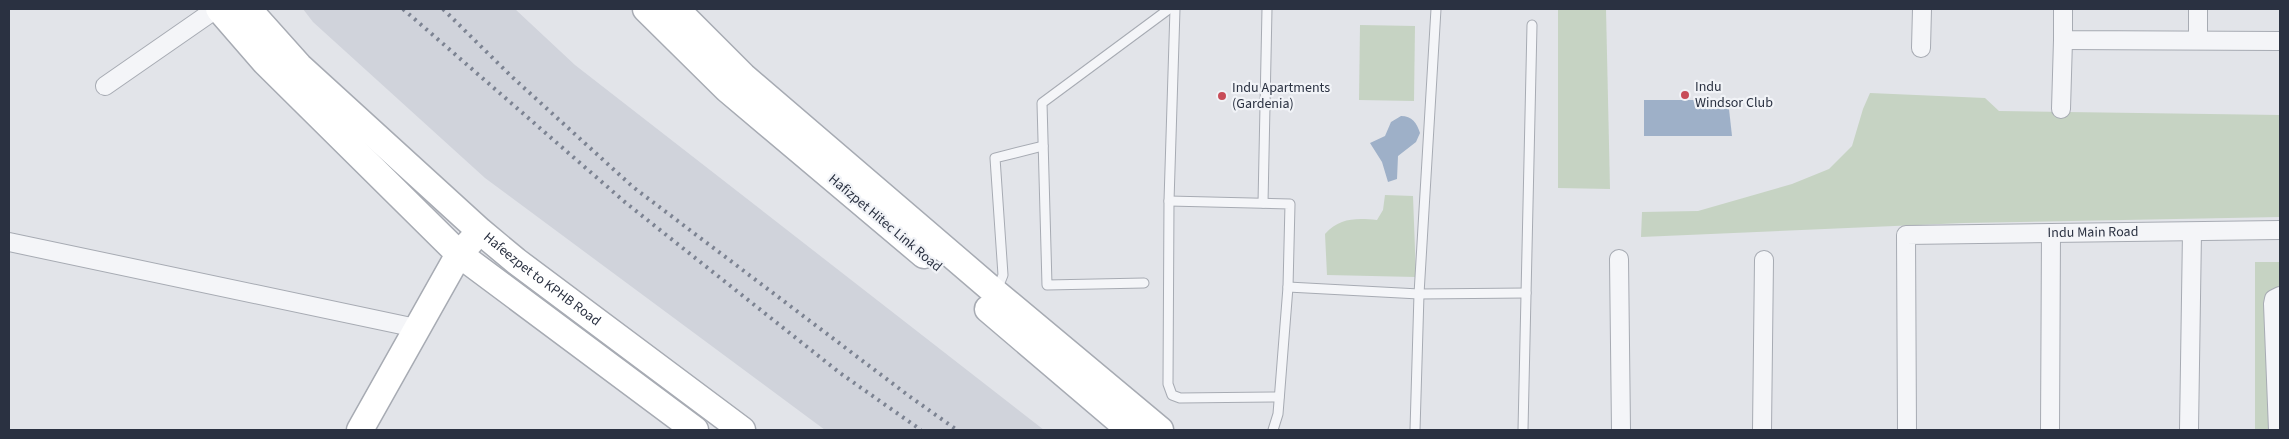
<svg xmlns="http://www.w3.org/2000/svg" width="2289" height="439" font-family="'Source Sans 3',sans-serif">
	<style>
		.built { fill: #d0d3db }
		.green { fill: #c6d3c3 }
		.water { fill: #9eb0c8 }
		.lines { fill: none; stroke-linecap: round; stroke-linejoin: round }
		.lane-casing { stroke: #a7abb3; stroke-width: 11 }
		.street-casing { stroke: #a7abb3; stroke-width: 20 }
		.secondary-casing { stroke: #a7abb3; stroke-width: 29 }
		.lane { stroke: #f4f5f8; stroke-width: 9 }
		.street { stroke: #f4f5f8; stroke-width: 18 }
		.secondary { stroke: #fff; stroke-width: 26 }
		.rail { stroke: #7c8392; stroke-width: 4; stroke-dasharray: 2.5 5; stroke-linecap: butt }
		.poi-dot { fill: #c84d59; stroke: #f1f3f7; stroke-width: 2 }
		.labels { text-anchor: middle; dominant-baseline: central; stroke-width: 4.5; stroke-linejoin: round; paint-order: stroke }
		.poi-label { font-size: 14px; fill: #2a3141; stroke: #f1f3f7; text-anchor: start }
		.street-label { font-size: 14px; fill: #2a3141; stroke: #f1f3f7 }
	</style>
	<rect width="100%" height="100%" fill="#e2e4e9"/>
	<path class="built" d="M303,9H515L575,65L1044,430H825L485,178L313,22Z"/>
	<g class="green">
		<path d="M1558,9H1606L1610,189L1558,188Z"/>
		<path d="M1360,25L1415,26L1414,101L1359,100Z"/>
		<path d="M1870,93L1985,98L1999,111L2280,115V217L1964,223L1641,237L1642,212L1698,211L1792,184L1829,169L1852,146L1863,109Z"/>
		<path d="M1385,195L1413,196L1416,277L1327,275L1325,234C1340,218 1355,218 1377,220L1383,210Z"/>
		<rect x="2255" y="262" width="25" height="168"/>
	</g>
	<g class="water">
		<path d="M1644,100H1728L1732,136H1644Z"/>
		<path d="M1401,116C1412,116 1417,123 1420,133L1416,142L1398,156L1397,179L1388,182L1382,162L1370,143L1385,136L1391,122Z"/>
	</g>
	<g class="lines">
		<defs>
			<g id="lane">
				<path d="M1175,9L1169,201L1168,384L1172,395L1180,398L1279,397"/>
				<path d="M1169,201L1290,204L1288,287L1278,414L1273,430"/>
				<path d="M1263,203L1267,9"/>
				<path d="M1144,283L1047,285L1042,103L1169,9"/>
				<path d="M1288,287L1419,294L1526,293"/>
				<path d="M997,290L1003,275L995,158L1043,146"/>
				<path d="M1415,430L1419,294L1436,9"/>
				<path d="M1523,430L1532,25"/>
			</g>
			<g id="street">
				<path d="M2063,9V40L2280,41"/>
				<path d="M2198,9V40"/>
				<path d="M1921,48L1922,9"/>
				<path d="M105,86L216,9"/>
				<path d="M2061,109L2063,40"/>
				<path d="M9,242L416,328"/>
				<path d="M1619,259L1621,430"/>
				<path d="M1762,430L1764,260"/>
				<path id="s1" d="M1907,430L1906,235L2280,230"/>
				<path d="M2050,430L2051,233"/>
				<path d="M2189,430L2192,232"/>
				<path d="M2278,430L2273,304L2274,299L2280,296"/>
			</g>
			<g id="secondary">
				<path d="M219,9L265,62L459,254L695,430"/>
				<path id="s2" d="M248,9L299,66L480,231L516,261L742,430"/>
				<path d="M646,9L727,89L924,255"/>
				<path d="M676,9L743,76L996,293L1160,430"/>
				<path d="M988,309L1130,430"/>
				<path d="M360,430L459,254L471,241"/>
			</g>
		</defs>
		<use href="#lane" class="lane-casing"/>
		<use href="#street" class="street-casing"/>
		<use href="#secondary" class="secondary-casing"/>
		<use href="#lane" class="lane"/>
		<use href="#street" class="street"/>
		<use href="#secondary" class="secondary"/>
		<g class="rail">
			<path d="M403,9L626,203L840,373L921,430"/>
			<path d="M443,9L511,76L633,187L909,396L957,430"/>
		</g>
	</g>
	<g class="poi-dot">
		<circle cx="1685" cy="95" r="5"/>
		<circle cx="1222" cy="96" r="5"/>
	</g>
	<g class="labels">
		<g class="poi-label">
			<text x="1695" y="87">Indu<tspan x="1695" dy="16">Windsor Club</tspan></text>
			<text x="1232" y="88">Indu Apartments<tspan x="1232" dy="16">(Gardenia)</tspan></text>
		</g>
		<g class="street-label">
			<text transform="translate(885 223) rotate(40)">Hafizpet Hitec Link Road</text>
			<text stroke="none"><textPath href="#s1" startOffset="382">Indu Main Road</textPath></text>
			<text stroke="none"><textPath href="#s2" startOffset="400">Hafeezpet to KPHB Road</textPath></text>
		</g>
	</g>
	<rect width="2289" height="439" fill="none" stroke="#2a3141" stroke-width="20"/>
</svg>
